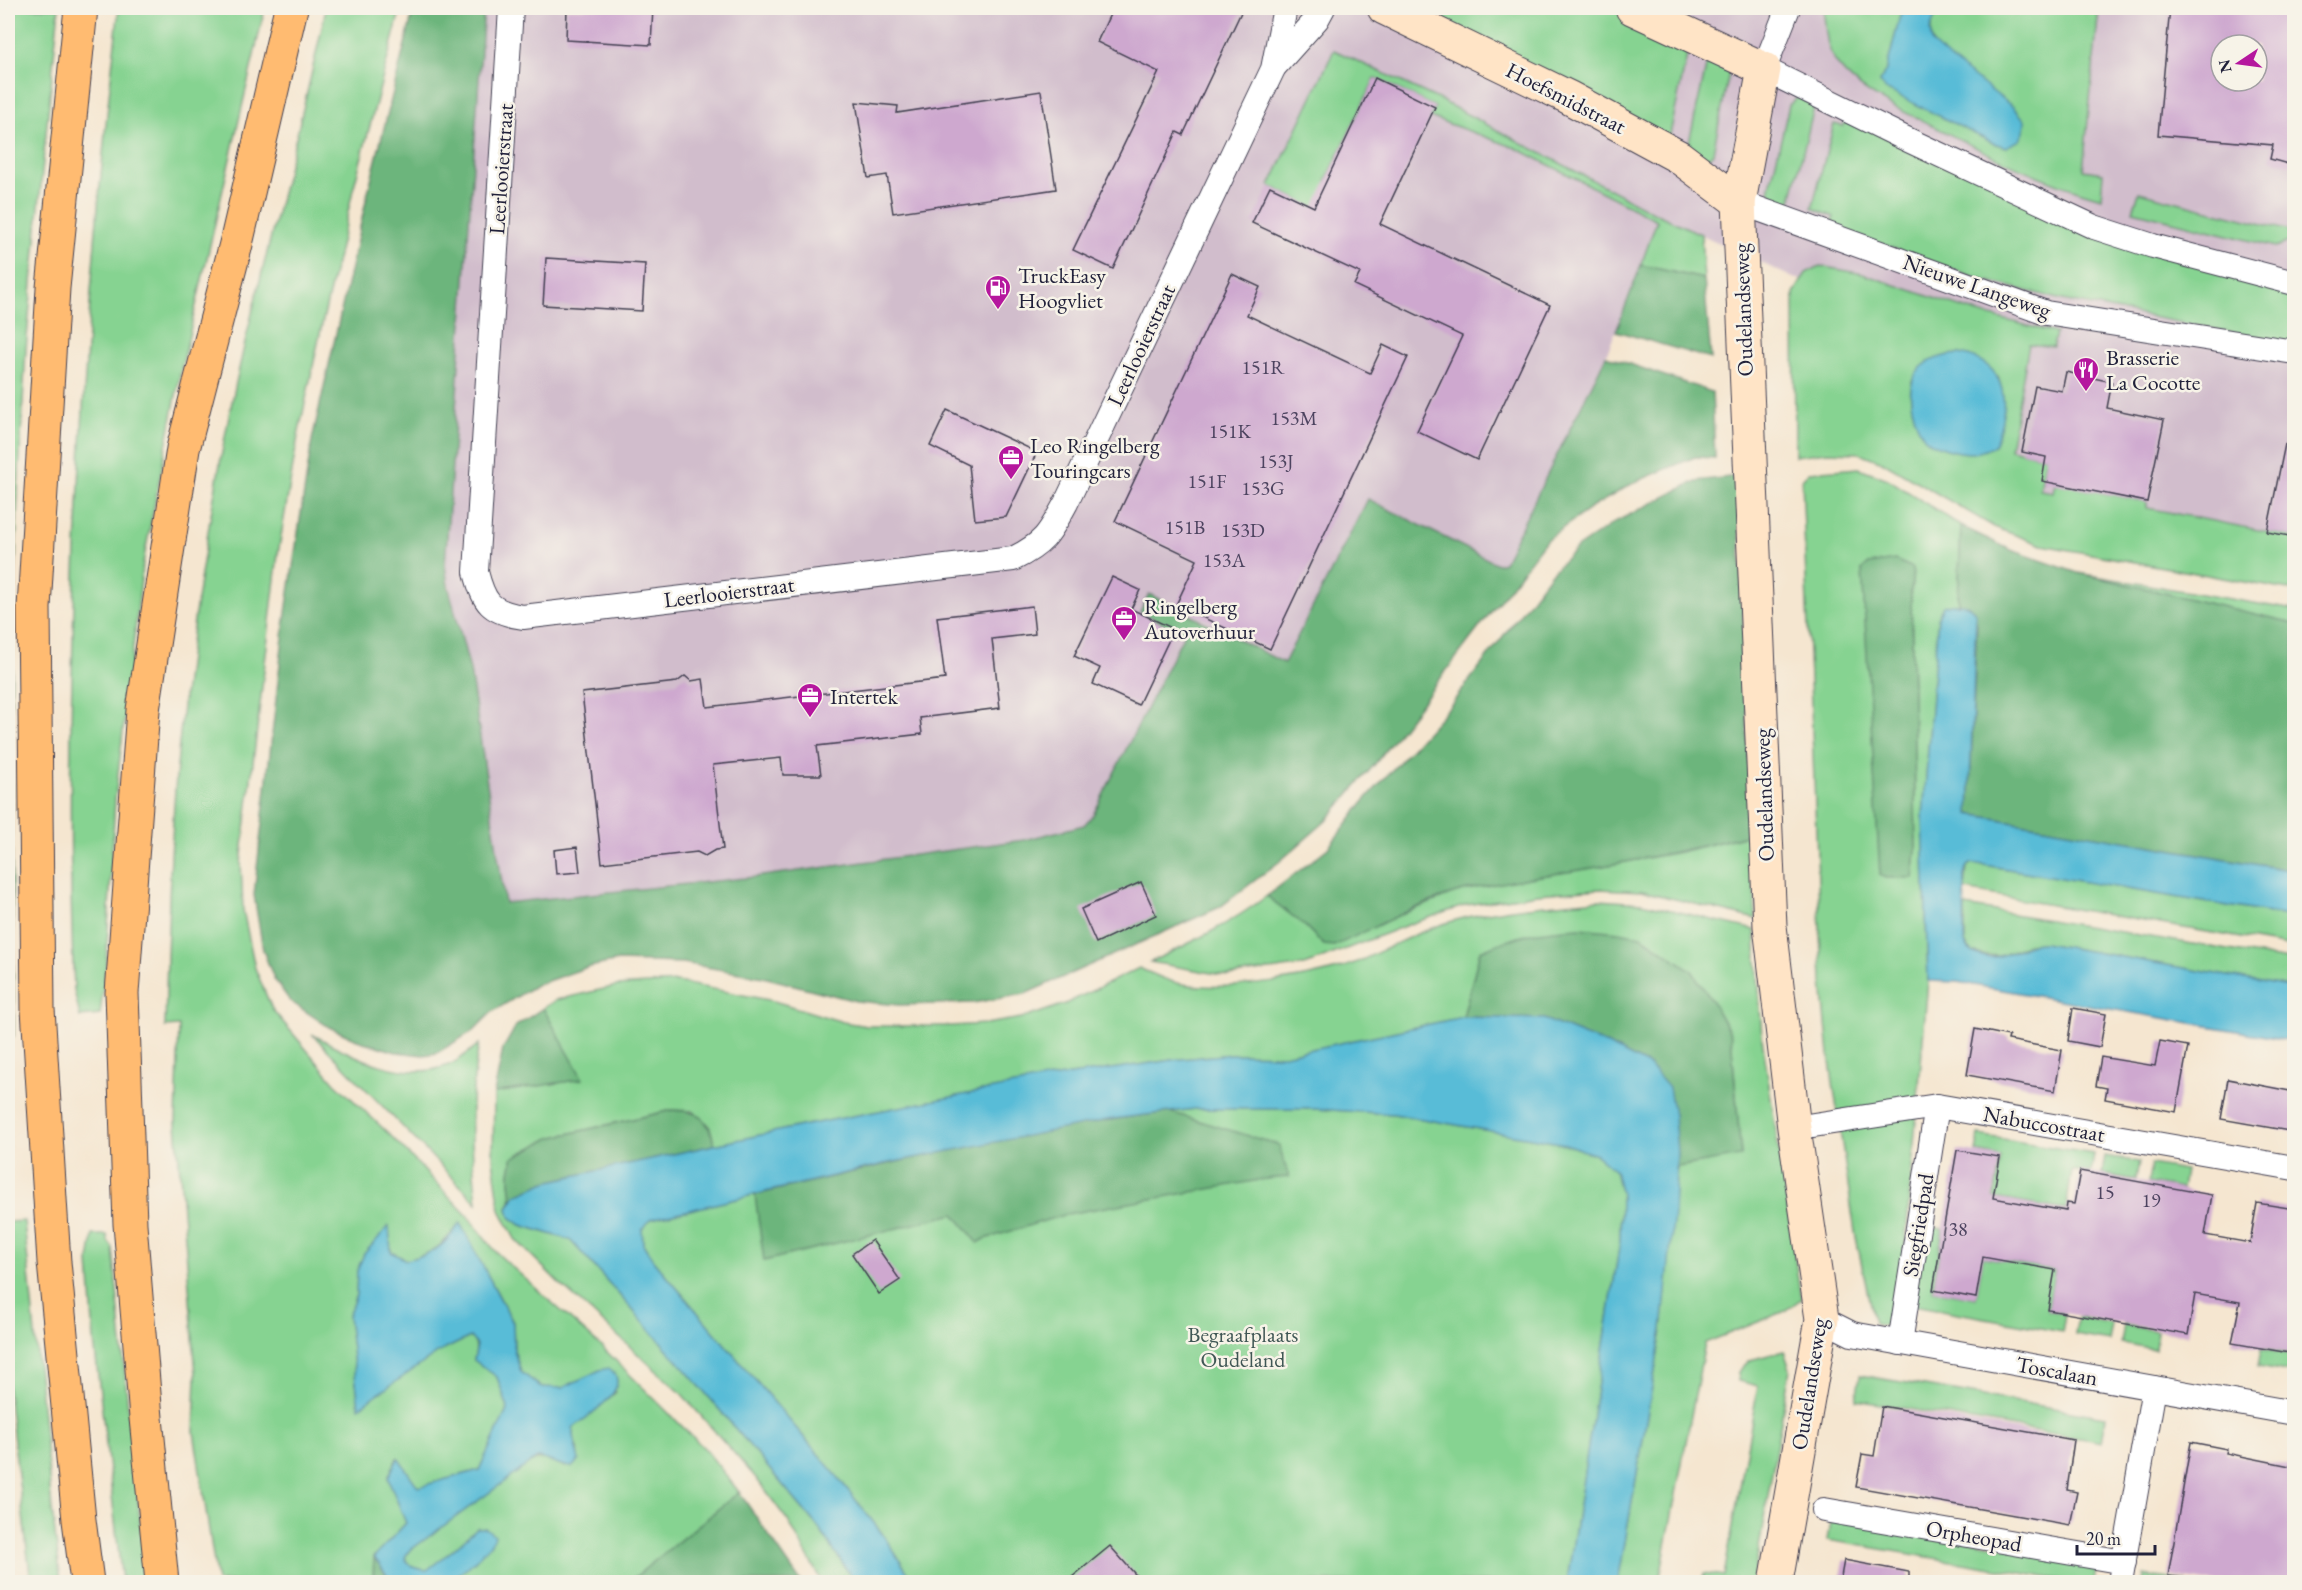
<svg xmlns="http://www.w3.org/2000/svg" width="2302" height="1590" font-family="'EB Garamond',serif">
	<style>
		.industrial { fill: #d1bdcc; fill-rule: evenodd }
		.green { fill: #86d391; stroke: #547a66; stroke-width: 1.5; fill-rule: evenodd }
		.forest { fill: #6cb57b; stroke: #476c5b; stroke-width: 1.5 }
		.water { fill: #58bcd7; stroke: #3d6f89; stroke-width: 1.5 }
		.building { fill: #cea8cf; fill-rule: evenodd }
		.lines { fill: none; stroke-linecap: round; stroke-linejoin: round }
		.street-casing { stroke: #423f51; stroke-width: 26 }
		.secondary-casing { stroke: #423f51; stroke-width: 35 }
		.highway-casing { stroke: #423f51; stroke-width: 35 }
		.street { stroke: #fff; stroke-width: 24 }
		.secondary { stroke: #ffe4c6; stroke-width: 33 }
		.highway { stroke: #ffbb71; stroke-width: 33 }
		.labels { text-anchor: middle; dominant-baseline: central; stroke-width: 5; stroke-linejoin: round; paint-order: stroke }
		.number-label { font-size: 20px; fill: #4d4460 }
		.street-label { font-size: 22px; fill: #22223b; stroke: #f7f3e8 }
		.poi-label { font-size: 22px; fill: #22223b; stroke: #f7f3e8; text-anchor: start }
		.park-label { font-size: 22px; fill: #405755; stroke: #f7f3e8 }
	</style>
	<rect width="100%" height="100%" fill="#f7f3e8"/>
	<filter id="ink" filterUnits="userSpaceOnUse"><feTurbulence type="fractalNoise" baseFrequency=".0167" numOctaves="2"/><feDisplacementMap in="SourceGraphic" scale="12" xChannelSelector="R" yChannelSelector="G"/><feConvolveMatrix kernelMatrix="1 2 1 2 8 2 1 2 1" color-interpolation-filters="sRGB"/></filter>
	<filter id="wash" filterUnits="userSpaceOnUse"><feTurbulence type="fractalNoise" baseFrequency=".008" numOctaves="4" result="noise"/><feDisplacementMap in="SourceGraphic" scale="24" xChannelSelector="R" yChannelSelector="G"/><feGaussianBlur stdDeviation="1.35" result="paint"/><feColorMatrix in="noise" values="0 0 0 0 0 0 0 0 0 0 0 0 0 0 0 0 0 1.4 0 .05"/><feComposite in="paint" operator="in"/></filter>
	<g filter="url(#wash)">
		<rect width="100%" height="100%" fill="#f5e6d0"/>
		<path class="industrial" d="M484,8H2294V578L2039,505L1997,468L2021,333L1793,278L1660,215L1606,356L1504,562L1497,564L1368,499L1284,664L1095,829L959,859L502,907L455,611L445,565ZM2221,45H2257V81H2221Z"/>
		<g class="green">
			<path d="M14,8H59L43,162L26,349L18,489L10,729L14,1036H8V66Z"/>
			<path d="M119,8H265L181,370L143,563L115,799L106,963L100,1015L80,1017L74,990C68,852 70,713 75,575C82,385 96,196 119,8Z"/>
			<path d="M326,8H401L353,190L321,329L298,436L278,554L241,863L243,910L255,968L272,1009L335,1083L388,1133L467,1215L496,1252L511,1266L605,1350L706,1450L739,1492L629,1582H447L476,1560L477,1528L453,1550L427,1570C417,1569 408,1568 405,1557L409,1551L524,1466C542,1455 548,1458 565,1467L578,1451L573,1436V1428L616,1392L600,1370L562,1389L541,1387L521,1372L514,1350L513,1322L460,1224C440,1247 437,1252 406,1260L391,1252L388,1227L357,1271L356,1295L348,1316L359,1406L439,1352L470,1337C478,1344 476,1350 474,1360L497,1377L508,1408L479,1470L418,1487L397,1458L388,1478L406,1523L374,1557L373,1582H217L194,1432L196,1375L176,1123L179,1026L165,1027C167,964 168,902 172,840C178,712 198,584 221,458C248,306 295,159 326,8Z"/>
			<path d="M1406,8H1610L1689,46L1668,144Z"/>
			<path d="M1823,8H1902L1887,68L1880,82L1886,89L1993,143L2006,147L2013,107C1998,96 1939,56 1933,43C1927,32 1934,18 1938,8H2099L2083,170L2103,173L2101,198C2041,181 1988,154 1933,126C1899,109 1861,95 1837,64C1825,49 1826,26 1823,8Z"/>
			<path d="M1334,50L1438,99L1659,215L1701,234L1704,279L1641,265L1657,220L1516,148L1430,117L1435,107L1375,78L1326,181L1344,222L1270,186Z"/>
			<path d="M1709,54L1729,73L1713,153L1703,162L1686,155Z"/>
			<path d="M1798,97L1815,104L1789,208L1776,202L1769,191L1789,105Z"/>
			<path d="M1845,118L2294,293V344L2067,301L1984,280L1830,226L1834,217L1812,208L1834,124L1843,126Z"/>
			<path d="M2139,192L2294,232V240L2275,247L2133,211Z"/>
			<path d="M1820,266L1863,274L1975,312L2056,333L2053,347L2029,344L2010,449L2046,457L2040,490L2053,492L2055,483L2147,502V508L2294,537V591L2042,545L1994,527L1885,463L1859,453L1827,452L1795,456L1794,293L1806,273ZM1960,354L1998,376C2005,400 2003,423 1994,446C1975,455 1954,453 1935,444C1931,442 1929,437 1926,434C1914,417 1907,402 1912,381L1949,355Z"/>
			<path d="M1859,468L1888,479L1961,526L1958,604H1951L1938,617L1937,628L1923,817L1928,981L1898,1328L1874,1324L1855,1232L1829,1055L1822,981L1802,479L1809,472ZM1869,564L1913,568L1911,593L1916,851L1913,878L1865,604L1862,570Z"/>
			<path d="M2078,573L2294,610V623Z"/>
			<path d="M1751,834L1756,919L1642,891L1599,889L1538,894L1467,905L1410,924L1305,965L1228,976L1150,962C1191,943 1231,923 1267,896L1304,925L1324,945L1458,892L1518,879L1585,869L1680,852Z"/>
			<path d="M1972,863L2294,917V947L1965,890L1967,866Z"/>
			<path d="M1599,900L1642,903L1755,930L1762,1038L1801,1299L1783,1312L1705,1343L1659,1582H1618L1662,1330L1677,1167L1741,1155L1731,1036L1727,1027L1692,971L1642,936L1480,951L1463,1017L1284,1055L1233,1054L1172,1060L1051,1078L801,1126L715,1145L709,1125L693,1111L672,1110L550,1138L512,1159C513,1165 511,1167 510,1173C508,1186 516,1195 508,1208L510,1217L521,1225L570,1240L594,1266L703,1390L819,1528L855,1582H822L788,1521L756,1478L680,1392L559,1283L515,1239L500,1210L493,1160L494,1093L582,1079L543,1008L556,1000L617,986L677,982L774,1001L843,1022L867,1026H951L986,1024L1027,1017L1065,1004L1139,968C1151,973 1165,980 1177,983C1224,993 1319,979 1362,960C1398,943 1428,926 1468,917C1511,907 1555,904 1599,900Z"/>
			<path d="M1965,906L2294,961V988L2044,943L2028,944L2001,956L1983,955L1972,952L1965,943Z"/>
			<path d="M312,1034C351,1055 407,1086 453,1063C462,1058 471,1050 479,1044C468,1099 471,1148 477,1203Z"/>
			<path d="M1195,1109H1315L1394,1114L1565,1144L1596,1155L1615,1170L1621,1194L1620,1242L1567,1582H914L881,1532L836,1475L653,1260L643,1244L642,1229L651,1219C831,1177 1011,1131 1195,1109Z"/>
			<path d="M1979,1135L2094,1154L2091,1173L2072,1170L2066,1210L1994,1198L2001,1157L1976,1152Z"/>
			<path d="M2105,1156L2139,1162L2136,1180L2102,1174Z"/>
			<path d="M2151,1164L2185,1170L2182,1189L2148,1183Z"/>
			<path d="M24,1221L52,1509L61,1582H31L8,1392V1222Z"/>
			<path d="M1926,1226L1943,1229L1933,1290L1976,1298L1983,1257L2055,1270L2048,1310L2065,1314L2062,1332L1913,1305Z"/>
			<path d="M93,1235H107L108,1241L113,1248L130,1429L147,1582H122L94,1341L89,1261Z"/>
			<path d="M2078,1317L2112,1323L2109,1341L2075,1335Z"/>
			<path d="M2124,1325L2157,1331L2155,1349L2121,1343Z"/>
			<path d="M2261,1349L2294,1355L2292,1373L2258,1367Z"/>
			<path d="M1784,1351L1790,1369L1753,1582H1702L1704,1573L1724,1576L1758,1386L1738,1381V1372L1750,1360Z"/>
			<path d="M1860,1375L2106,1417L2102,1442L1856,1400Z"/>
			<path d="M1831,1517L2098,1563L2095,1582H2074L1827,1540Z"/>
			<path d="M2144,1575L2187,1582H2143Z"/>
		</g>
		<g class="forest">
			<path d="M414,8H484L445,565L448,585L470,670L505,903L755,877L1024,840L1084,825L1093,815L1184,634L1140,612L1149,594L1284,663L1368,499L1497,564L1504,562L1606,356L1712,392L1715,458L1695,457L1635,482L1591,508L1546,540L1375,764L1326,821L1279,862L1220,907L1025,994L973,1003L899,1005L856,1001L763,977L683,963L618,961L585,968L536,985L492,1012L473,1031L437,1053L424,1055L396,1052L357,1040L329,1027L290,1001L274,979L263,950L254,895L285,619L312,440L367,196Z"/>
			<path d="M1641,265L1704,279L1711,359L1616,331Z"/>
			<path d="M1738,476L1751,834C1697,848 1642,860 1586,869C1544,876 1501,881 1460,892C1416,904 1375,928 1334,946L1324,945L1304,925L1267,896L1328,848L1365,800L1450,706L1551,573L1578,547L1617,521L1696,481Z"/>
			<path d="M1961,526L2011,550L2078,573L2294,623V871L1969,814L1977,623L1958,604Z"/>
			<path d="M1895,560L1913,568L1911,593L1916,851L1913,878H1885L1880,875L1862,570L1869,564Z"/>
			<path d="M1580,928L1619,932L1641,936L1692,971L1712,1001L1731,1036L1741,1156L1677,1167L1674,1115L1650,1066L1608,1045L1544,1019L1463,1017L1480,951C1517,935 1540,930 1580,928Z"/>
			<path d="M543,1008L583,1079L494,1093L503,1049L516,1026Z"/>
			<path d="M672,1110C702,1112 706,1116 715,1145L546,1182L516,1195L512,1201C512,1193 509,1181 510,1174C510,1167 513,1166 512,1158L550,1138Z"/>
			<path d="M1170,1112L1279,1145L1289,1177L1265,1179L1067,1214L985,1239L978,1243L954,1214L764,1261L755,1195C891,1163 1031,1128 1170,1112Z"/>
			<path d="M739,1492L801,1582H629Z"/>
			<path d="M374,1557L392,1582H373Z"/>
		</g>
		<g class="water">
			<path d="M1902,8H1938L1930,30L1932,43L1949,58L2013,107L2025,120L2024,131L2020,140L2006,147L1993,143L1885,89L1880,82L1887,68Z"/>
			<path d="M1960,354C2010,363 2010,407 1994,446C1987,449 1980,453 1972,453C1959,453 1932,447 1924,437C1918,429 1914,416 1912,407C1905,371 1927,356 1960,354Z"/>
			<path d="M1951,604C1963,604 1971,603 1976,615L1969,814L2294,871V917L1972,863L1967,866L1965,872L1964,939C1967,956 1989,960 2003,955C2018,951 2028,942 2044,943L2294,988V1041L1957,982L1928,981L1923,817L1938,617L1943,606Z"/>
			<path d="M1463,1017L1544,1019L1608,1045L1650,1066L1669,1088L1674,1115L1677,1152L1674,1213L1662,1330L1618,1582H1567L1620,1242L1621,1194L1615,1171L1596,1155L1565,1144L1394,1114L1315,1109H1195L1113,1119L889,1163L651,1219L642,1229L643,1244L653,1260L836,1475L881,1532L914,1582H855L819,1528L703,1390L594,1266L570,1240L521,1225L510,1217L508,1208L516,1195L546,1182L801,1126L1051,1078L1172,1060L1233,1054L1284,1055Z"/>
			<path d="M460,1223L513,1323L514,1350L521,1372L541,1387L562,1388L600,1370L609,1368C636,1388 588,1415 573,1428V1436L579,1460L572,1467C561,1467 550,1459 537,1458L409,1551L405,1557C408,1568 417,1569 427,1570L453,1550L477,1528H485L495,1535C493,1547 456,1580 444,1582C428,1585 409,1583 392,1582L374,1557L406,1523L388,1478L398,1458L418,1487L479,1470L508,1408L497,1377L474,1360L477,1345L470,1337L439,1352L359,1407L348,1316L356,1295L357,1271L364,1254L389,1226L391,1252L406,1260C433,1254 444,1247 460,1223Z"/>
		</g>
		<g id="blocks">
			<g class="building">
				<path d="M567,8H653L651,45L566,40Z"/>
				<path d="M1113,8H1243L1183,135L1177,132L1113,269L1073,250L1159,72L1097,42Z"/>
				<path d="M2170,8H2295V166L2270,159L2273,145L2158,135ZM2221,45H2257V81H2221Z"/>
				<path d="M1375,78L1435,107L1380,224L1550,305L1477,460L1417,431L1462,336L1354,285L1360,273L1252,223L1270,186L1314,207Z"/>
				<path d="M1041,91L1056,189L893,213L887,175L868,178L856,102L898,106L897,113Z"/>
				<path d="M546,258L645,264L642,311L543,305Z"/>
				<path d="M1232,274L1260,287L1247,315L1370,373L1383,345L1408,357L1270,649L1176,605L1197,560L1115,521Z"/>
				<path d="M2066,372L2112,382L2107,408L2164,420L2147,502L2042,481L2046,457L2022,452L2035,386L2062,391Z"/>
				<path d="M947,410L1037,452L1006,517L975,520L969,465L930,446Z"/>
				<path d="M2285,444L2295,445V537L2267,532Z"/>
				<path d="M1112,577L1140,590L1131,609L1174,629L1138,705L1093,684L1100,668L1074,656Z"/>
				<path d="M1032,606L1035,634L992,639L1000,708L920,718L922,734L817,746L821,775H783L781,758L713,765L723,849L715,850L705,856L697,852L602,863L582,693L677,682L685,676L691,681L703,679L707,707L945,679L937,617Z"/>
				<path d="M577,847L580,872L556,874L554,850Z"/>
				<path d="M1141,882L1156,915L1096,943L1081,909Z"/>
				<path d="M2073,1008L2106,1014L2100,1047L2068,1041Z"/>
				<path d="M1975,1029L2009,1036L2008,1040L2062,1050L2055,1091L1967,1075Z"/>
				<path d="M2160,1041L2188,1046L2176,1112L2105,1099L2107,1088L2096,1086L2101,1057L2155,1066Z"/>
				<path d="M2228,1079L2295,1092V1132L2221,1119Z"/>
				<path d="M1957,1150L2000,1157L1993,1198L2066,1211L2067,1203L2074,1204L2080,1171L2212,1195L2205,1235L2250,1243L2257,1203L2295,1209V1354L2232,1343L2240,1302L2195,1294L2188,1335L2048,1310L2055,1270L1983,1257L1976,1298L1933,1290Z"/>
				<path d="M872,1240L900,1280L879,1294L852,1254Z"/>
				<path d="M1882,1406L2074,1440L2067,1490L2077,1492L2070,1525L1856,1487L1862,1454L1874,1456Z"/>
				<path d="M2191,1442L2227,1449L2226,1453L2295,1467V1582H2205L2168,1576Z"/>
				<path d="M1110,1546L1142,1582H1066Z"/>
				<path d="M1844,1560L1909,1572V1582H1840Z"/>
			</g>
		</g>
	</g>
	<g filter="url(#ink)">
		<use href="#blocks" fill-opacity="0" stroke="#423f51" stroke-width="1.5"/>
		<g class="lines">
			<defs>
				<g id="street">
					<path d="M511,8L476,572C484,603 490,612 523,617L1013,559C1045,543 1049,534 1066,503L1273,69L1285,8"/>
					<path d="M1788,8L1764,69L1902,137L2094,227L2153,246L2294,283"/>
					<path d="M1274,67L1317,19L1323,8"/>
					<path d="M1739,202L2046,313L2294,352"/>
					<path d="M1794,1128L1937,1106L2294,1168"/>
					<path d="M1822,1319L1852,1334L2294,1413"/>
					<path d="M1900,1343L1937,1106"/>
					<path d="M1824,1510L2124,1562"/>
					<path d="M2120,1582L2154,1388"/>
				</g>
				<g id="secondary">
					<path d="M1384,8L1568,97L1679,157L1739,202"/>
					<path d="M1632,8L1764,69L1739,202L1770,926L1794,1128L1822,1319L1776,1582"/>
				</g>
				<g id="highway">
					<path d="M81,8L53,288L34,608L38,1009L54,1262L79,1520L87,1582"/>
					<path d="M162,1582L146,1418L130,1224L122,993L143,710L183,449L236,244L291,8"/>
				</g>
			</defs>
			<use href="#street" class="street-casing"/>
			<use href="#secondary" class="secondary-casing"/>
			<use href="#highway" class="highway-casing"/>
			<use href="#street" class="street"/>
			<use href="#secondary" class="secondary"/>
			<use href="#highway" class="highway"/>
		</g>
	</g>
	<defs>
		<symbol id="fuel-pin" viewBox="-11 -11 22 30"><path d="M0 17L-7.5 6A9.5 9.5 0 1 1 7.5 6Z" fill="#b5179e" stroke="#f7f3e8"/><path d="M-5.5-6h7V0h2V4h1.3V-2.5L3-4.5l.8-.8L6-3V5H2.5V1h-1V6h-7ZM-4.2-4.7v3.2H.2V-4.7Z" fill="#fff"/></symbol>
		<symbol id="restaurant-pin" viewBox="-11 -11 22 30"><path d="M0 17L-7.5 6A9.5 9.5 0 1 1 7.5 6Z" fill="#b5179e" stroke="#f7f3e8"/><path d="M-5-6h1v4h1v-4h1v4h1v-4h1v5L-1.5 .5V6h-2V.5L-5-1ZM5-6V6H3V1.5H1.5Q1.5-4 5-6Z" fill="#fff"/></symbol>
		<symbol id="office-pin" viewBox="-11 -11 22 30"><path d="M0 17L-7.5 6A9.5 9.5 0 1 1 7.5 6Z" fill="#b5179e" stroke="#f7f3e8"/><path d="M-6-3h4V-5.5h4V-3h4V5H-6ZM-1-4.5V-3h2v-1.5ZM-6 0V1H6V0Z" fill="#fff"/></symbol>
	</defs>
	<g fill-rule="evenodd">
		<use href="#fuel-pin" x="983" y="273" width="30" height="40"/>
		<use href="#restaurant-pin" x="2071" y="355" width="30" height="40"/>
		<use href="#office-pin" x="996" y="443" width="30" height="40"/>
		<use href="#office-pin" x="1109" y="604" width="30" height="40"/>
		<use href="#office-pin" x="795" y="681" width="30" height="40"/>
	</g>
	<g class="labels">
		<g class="number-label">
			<text x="1263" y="367">151R</text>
			<text x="1294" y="418">153M</text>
			<text x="1230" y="431">151K</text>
			<text x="1276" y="461">153J</text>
			<text x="1207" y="481">151F</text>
			<text x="1263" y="488">153G</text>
			<text x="1185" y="527">151B</text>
			<text x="1243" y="530">153D</text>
			<text x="1224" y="560">153A</text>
			<text x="2105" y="1192">15</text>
			<text x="2151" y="1200">19</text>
			<text x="1958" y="1229">38</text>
		</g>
		<g class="street-label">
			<text transform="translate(1566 98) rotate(27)">Hoefsmidstraat</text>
			<text transform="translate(501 169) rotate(-86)">Leerlooierstraat</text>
			<text transform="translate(1977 286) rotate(19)">Nieuwe Langeweg</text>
			<text transform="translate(1743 310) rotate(-92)">Oudelandseweg</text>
			<text transform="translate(1141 345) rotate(-65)">Leerlooierstraat</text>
			<text transform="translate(729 592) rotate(-7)">Leerlooierstraat</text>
			<text transform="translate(1764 795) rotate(-92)">Oudelandseweg</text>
			<text transform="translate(2044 1124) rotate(10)">Nabuccostraat</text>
			<text transform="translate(1918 1225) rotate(-81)">Siegfriedpad</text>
			<text transform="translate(2057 1371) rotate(10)">Toscalaan</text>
			<text transform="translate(1809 1384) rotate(-81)">Oudelandseweg</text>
			<text transform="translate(1974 1536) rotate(10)">Orpheopad</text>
		</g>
		<g class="poi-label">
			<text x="1018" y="275">TruckEasy<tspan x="1018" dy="25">Hoogvliet</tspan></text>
			<text x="2106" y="357">Brasserie<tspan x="2106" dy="25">La Cocotte</tspan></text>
			<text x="1030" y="445">Leo Ringelberg<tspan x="1030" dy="25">Touringcars</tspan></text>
			<text x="1144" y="606">Ringelberg<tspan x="1144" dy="25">Autoverhuur</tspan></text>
			<text x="830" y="696">Intertek</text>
		</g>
		<g class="park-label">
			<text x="1243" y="1334">Begraafplaats<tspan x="1243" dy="25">Oudeland</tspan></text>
		</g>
	</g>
	<rect width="2302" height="1590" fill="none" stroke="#f7f3e8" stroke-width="30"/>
	<g transform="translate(2239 63) rotate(257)"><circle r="28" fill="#f7f3e8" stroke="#a29fa3" stroke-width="1.5"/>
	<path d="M0-4.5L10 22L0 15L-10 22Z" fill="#b5179e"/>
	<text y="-9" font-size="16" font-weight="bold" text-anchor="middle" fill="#22223b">N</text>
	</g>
	<path d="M2077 1545v9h78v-9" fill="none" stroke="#22223b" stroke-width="3"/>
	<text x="2086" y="1545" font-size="18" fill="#22223b" stroke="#f7f3e8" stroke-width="4.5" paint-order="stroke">20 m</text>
</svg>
